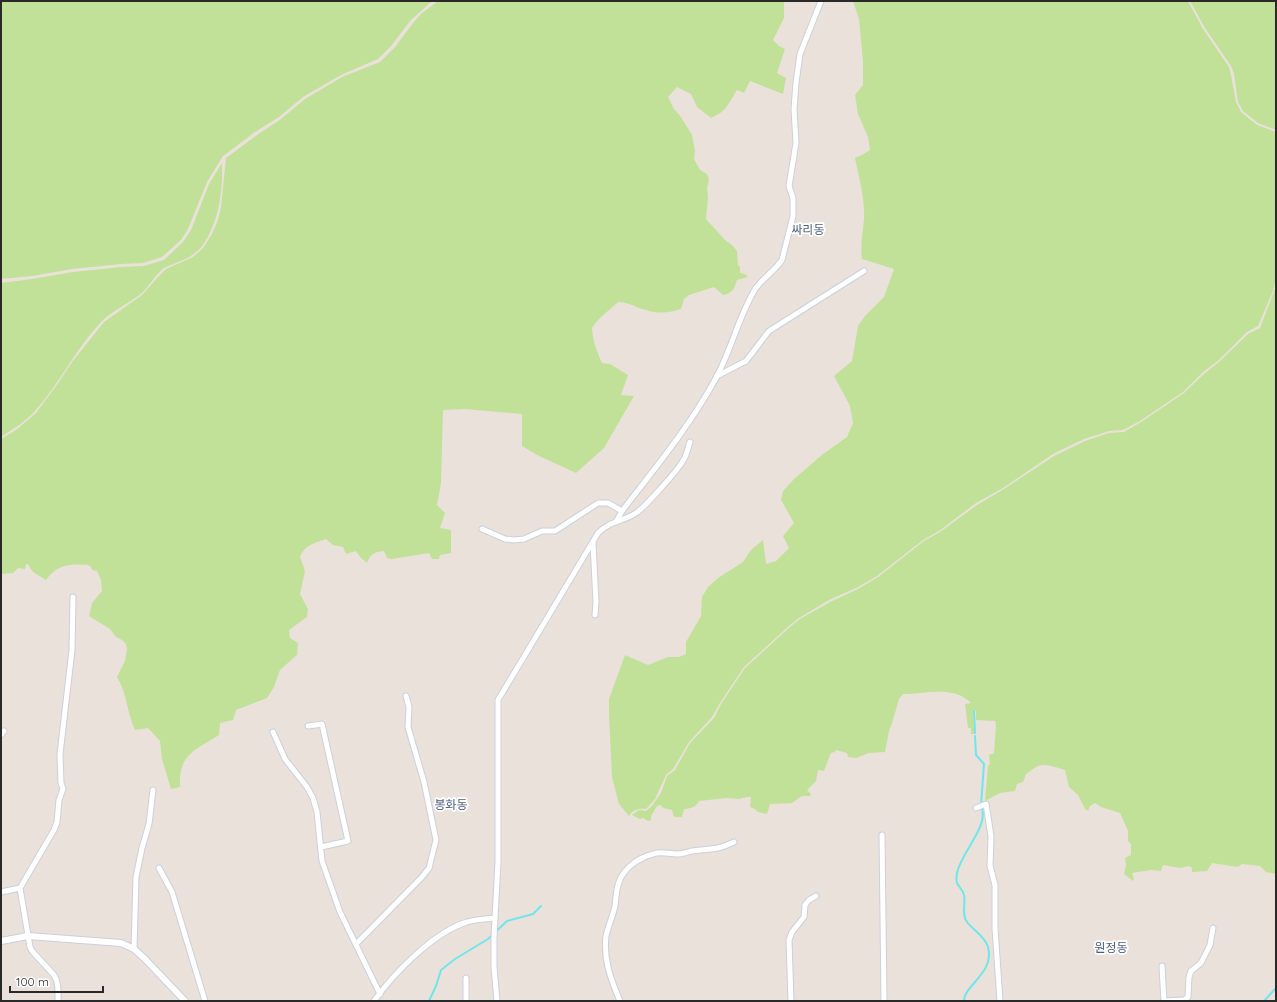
<svg xmlns="http://www.w3.org/2000/svg" width="1277" height="1002" font-family="Quicksand,'Noto Sans KR',sans-serif">
	<style>
		.green { fill: #c1e198 }
		.lines { fill: none; stroke-linecap: round; stroke-linejoin: round }
		.stream { stroke: #70e6ec; stroke-width: 2 }
		.minor-casing { stroke: #c9d1db; stroke-width: 7 }
		.tertiary-casing { stroke: #c9d1db; stroke-width: 8 }
		.minor { stroke: #fff; stroke-width: 5 }
		.tertiary { stroke: #fff; stroke-width: 6 }
		.labels { text-anchor: middle; dominant-baseline: central; stroke-width: 3.5; stroke-linejoin: round; paint-order: stroke }
		.quarter-label { font-size: 12px; fill: #4b5d79; stroke: #fff }
	</style>
	<rect width="100%" height="100%" fill="#ebe1db"/>
	<g class="green">
		<path d="M1,1H432L410,21L392,45L378,59L341,75L303,97L279,117L255,132L223,156L207,182L188,229L181,240L162,257L143,263L121,264L72,269L32,276L1,279Z"/>
		<path d="M438,1H784V18L773,40L779,46L785,49L777,73L786,78L783,94L750,81L744,93L737,90C728,104 727,111 711,118L697,107L691,94L677,87L668,97L674,109L681,117L692,135L695,151L694,159L700,170L707,174L709,180L707,188L708,197L706,219L725,240L732,245L737,251L738,265L740,267V273L745,274L748,277L737,280C734,289 733,293 723,295L714,287L689,295L684,299L681,309C670,313 658,314 646,310C636,308 629,302 618,302C609,311 599,317 592,328C593,342 596,349 602,363L610,364L628,375L621,395L634,396L604,448L576,473L537,455L522,446V414L464,409L443,410L441,483L437,505L445,513L440,528L451,530V553L440,555L439,559H432L429,553L392,559L387,558L384,551C375,552 370,554 367,563L361,558L356,551L346,554L343,547L333,545L326,539C315,543 304,545 300,557L305,571L300,594L308,609L307,617L289,630L290,638L298,643L297,655L280,670L274,687L267,698L236,710L233,720L220,723L219,735C194,751 179,753 180,787L171,789L162,759L160,741L148,728L135,730C127,713 127,693 117,677L125,661L127,649L126,644L122,640L116,637L110,629L89,616L92,603L102,591L101,580L97,571L92,570L91,567C88,564 86,565 82,565C67,563 55,567 46,580C40,576 31,573 29,565L26,564L25,569L18,568L13,573L1,574V439L16,430L36,413L56,386L72,362L104,322L142,295L158,277L166,269L193,257L203,248L212,234L218,220L221,207L226,158L257,135L281,119L305,99L342,77L380,62L395,47L413,23L421,14Z"/>
		<path d="M853,1H1188L1203,29L1229,67L1231,75L1236,102L1241,112L1257,125L1276,132V278L1273,291L1258,326L1247,332L1219,360L1203,372L1183,392L1140,421L1123,430L1109,431L1084,439L1053,454L1003,488L976,503L939,531L923,540L877,576L858,587L829,600L799,618L790,625L744,667L720,703L712,717L689,742L673,769L666,775L655,799L646,809C639,808 632,810 629,816L619,804L612,777L609,715V699L625,655L648,665L668,657H679L686,654V642L701,616L702,597L708,587L718,578L743,562L751,550L763,540L766,564L776,561L789,548L783,536L794,523L781,500L783,491L794,479L823,454L847,437L853,423L850,406L834,376L852,361L858,326L865,316L884,297L894,269L862,259C860,245 863,233 864,219C865,198 859,178 855,158L862,155L870,150L868,137L858,114L855,95L863,85V62L859,19Z"/>
		<path d="M1190,1H1276V130L1258,123L1243,111L1238,102L1234,74L1231,66L1205,28Z"/>
		<path d="M222,163C223,192 219,221 203,245C197,253 187,259 178,262C174,264 168,266 164,268C155,275 150,285 142,293C130,303 113,310 102,321C76,348 60,383 35,411C25,422 13,429 1,437V283L32,279L73,272L121,267L144,266L164,260L183,242L191,230L209,184Z"/>
		<path d="M1276,286V874L1266,872L1260,866L1242,864L1238,867L1212,863L1207,871L1192,872V868L1189,866L1180,868L1163,865L1161,871L1151,870L1132,873L1134,879L1133,881L1124,874L1126,865L1125,858L1131,855V844L1128,841V831L1120,813L1101,807L1095,803L1090,806L1088,811L1085,809L1078,795L1069,787L1065,770C1057,768 1044,762 1036,767C1032,769 1030,772 1026,774L1023,782L1017,784L1015,791L1000,793L985,801L988,766L990,764L989,755L994,753L996,725L995,721L976,720V711L973,710L974,734H971V728H968L965,704L971,703C954,685 925,694 903,694L899,699L893,720L889,731L885,752L869,753L856,758L848,757L847,753L836,750L834,753L832,752L830,755L824,771L818,770L816,781L807,790L811,794L810,796H802L792,803L770,804L767,814L758,812L755,809L750,807L751,797H747L739,799L727,798L699,801C696,807 690,809 684,809L682,817H674L672,810L663,808L661,805L657,806L651,816V820L648,821L643,818L640,819L632,815L639,810L646,811L652,806L661,793L667,776L675,770L690,743L714,718L721,704L745,668L791,626L800,619L830,602L858,589L878,577L924,541L940,532L977,505L1004,489L1054,456L1085,441L1109,433L1124,432L1141,422L1184,393L1205,373L1220,361L1248,334L1260,328Z"/>
	</g>
	<g class="lines">
		<g class="stream">
			<path d="M974,711L975,733"/>
			<path d="M975,736L976,755L984,764L981,805"/>
			<path d="M429,1001L436,986L441,970L455,959L488,939L507,921L533,914L541,906"/>
			<path d="M964,1001C964,985 995,973 988,947C985,936 973,930 967,922C961,914 966,903 964,895C962,886 954,887 957,873C961,853 988,827 982,809"/>
			<path d="M1264,1001L1276,988"/>
		</g>
		<defs>
			<g id="minor">
				<path d="M717,376L746,361L769,331L864,271"/>
				<path d="M616,522L622,511C655,468 690,426 716,378C731,350 738,319 754,291C761,279 774,272 782,260L793,216V198L789,186L796,143L794,109L796,83L800,54L821,1"/>
				<path d="M482,529L505,539L514,540L524,539L542,531H555L598,503H608L622,511"/>
				<path d="M593,543L596,602L595,615"/>
				<path d="M308,726L322,724L348,841L321,847"/>
				<path d="M273,732L285,759L307,787L313,798L317,812L322,861L340,912L380,994"/>
				<path d="M1,735L4,731"/>
				<path d="M976,808L986,804L991,836L990,866L995,885V928L1000,1001"/>
				<path d="M882,835L884,1001"/>
				<path d="M159,868L172,892L205,1001"/>
				<path d="M20,888L54,830L57,822L59,800L63,789L61,783L60,754L72,650L73,597"/>
				<path d="M1,892L20,888L30,947L32,951L54,975C59,983 58,992 58,1001"/>
				<path d="M356,944L422,877L429,868L436,840L424,782L408,727L409,707L406,696"/>
				<path d="M134,949L136,877L142,848L149,824L153,790"/>
				<path d="M1162,966L1164,1001"/>
				<path d="M374,1001C394,973 434,932 467,922C476,919 486,919 495,918"/>
				<path d="M466,1001V978"/>
				<path d="M497,1001L494,967V937L498,862V700L598,533C611,520 623,522 636,513C644,508 680,468 684,459C687,454 688,447 690,442"/>
				<path d="M620,1001C611,980 603,959 606,936C608,926 613,916 615,906C616,899 616,890 619,882C624,868 638,858 653,854C661,851 669,854 677,854C683,854 687,852 692,851C710,848 716,851 734,842"/>
				<path d="M791,1001L789,940L792,932L804,917L805,905L809,900L816,896"/>
				<path d="M1164,1001L1184,1000L1188,997L1189,977L1191,971L1201,963L1210,945L1213,928"/>
			</g>
			<path id="tertiary" d="M1,941L28,936L121,943L134,949L145,959L185,1001"/>
		</defs>
		<use href="#minor" class="minor-casing"/>
		<use href="#tertiary" class="tertiary-casing"/>
		<use href="#minor" class="minor"/>
		<use href="#tertiary" class="tertiary"/>
	</g>
	<g class="labels">
		<g class="quarter-label">
			<text x="808" y="229">싸리동</text>
			<text x="451" y="804">봉화동</text>
			<text x="1111" y="947">원정동</text>
		</g>
	</g>
	<rect width="1277" height="1002" fill="none" stroke="#292929" stroke-width="4"/>
	<path d="M10 986v6h93v-6" fill="none" stroke="#292929" stroke-width="2"/>
	<text x="16" y="986" font-size="12" fill="#292929" stroke="#ffffff" stroke-width="3" paint-order="stroke">100 m</text>
</svg>
